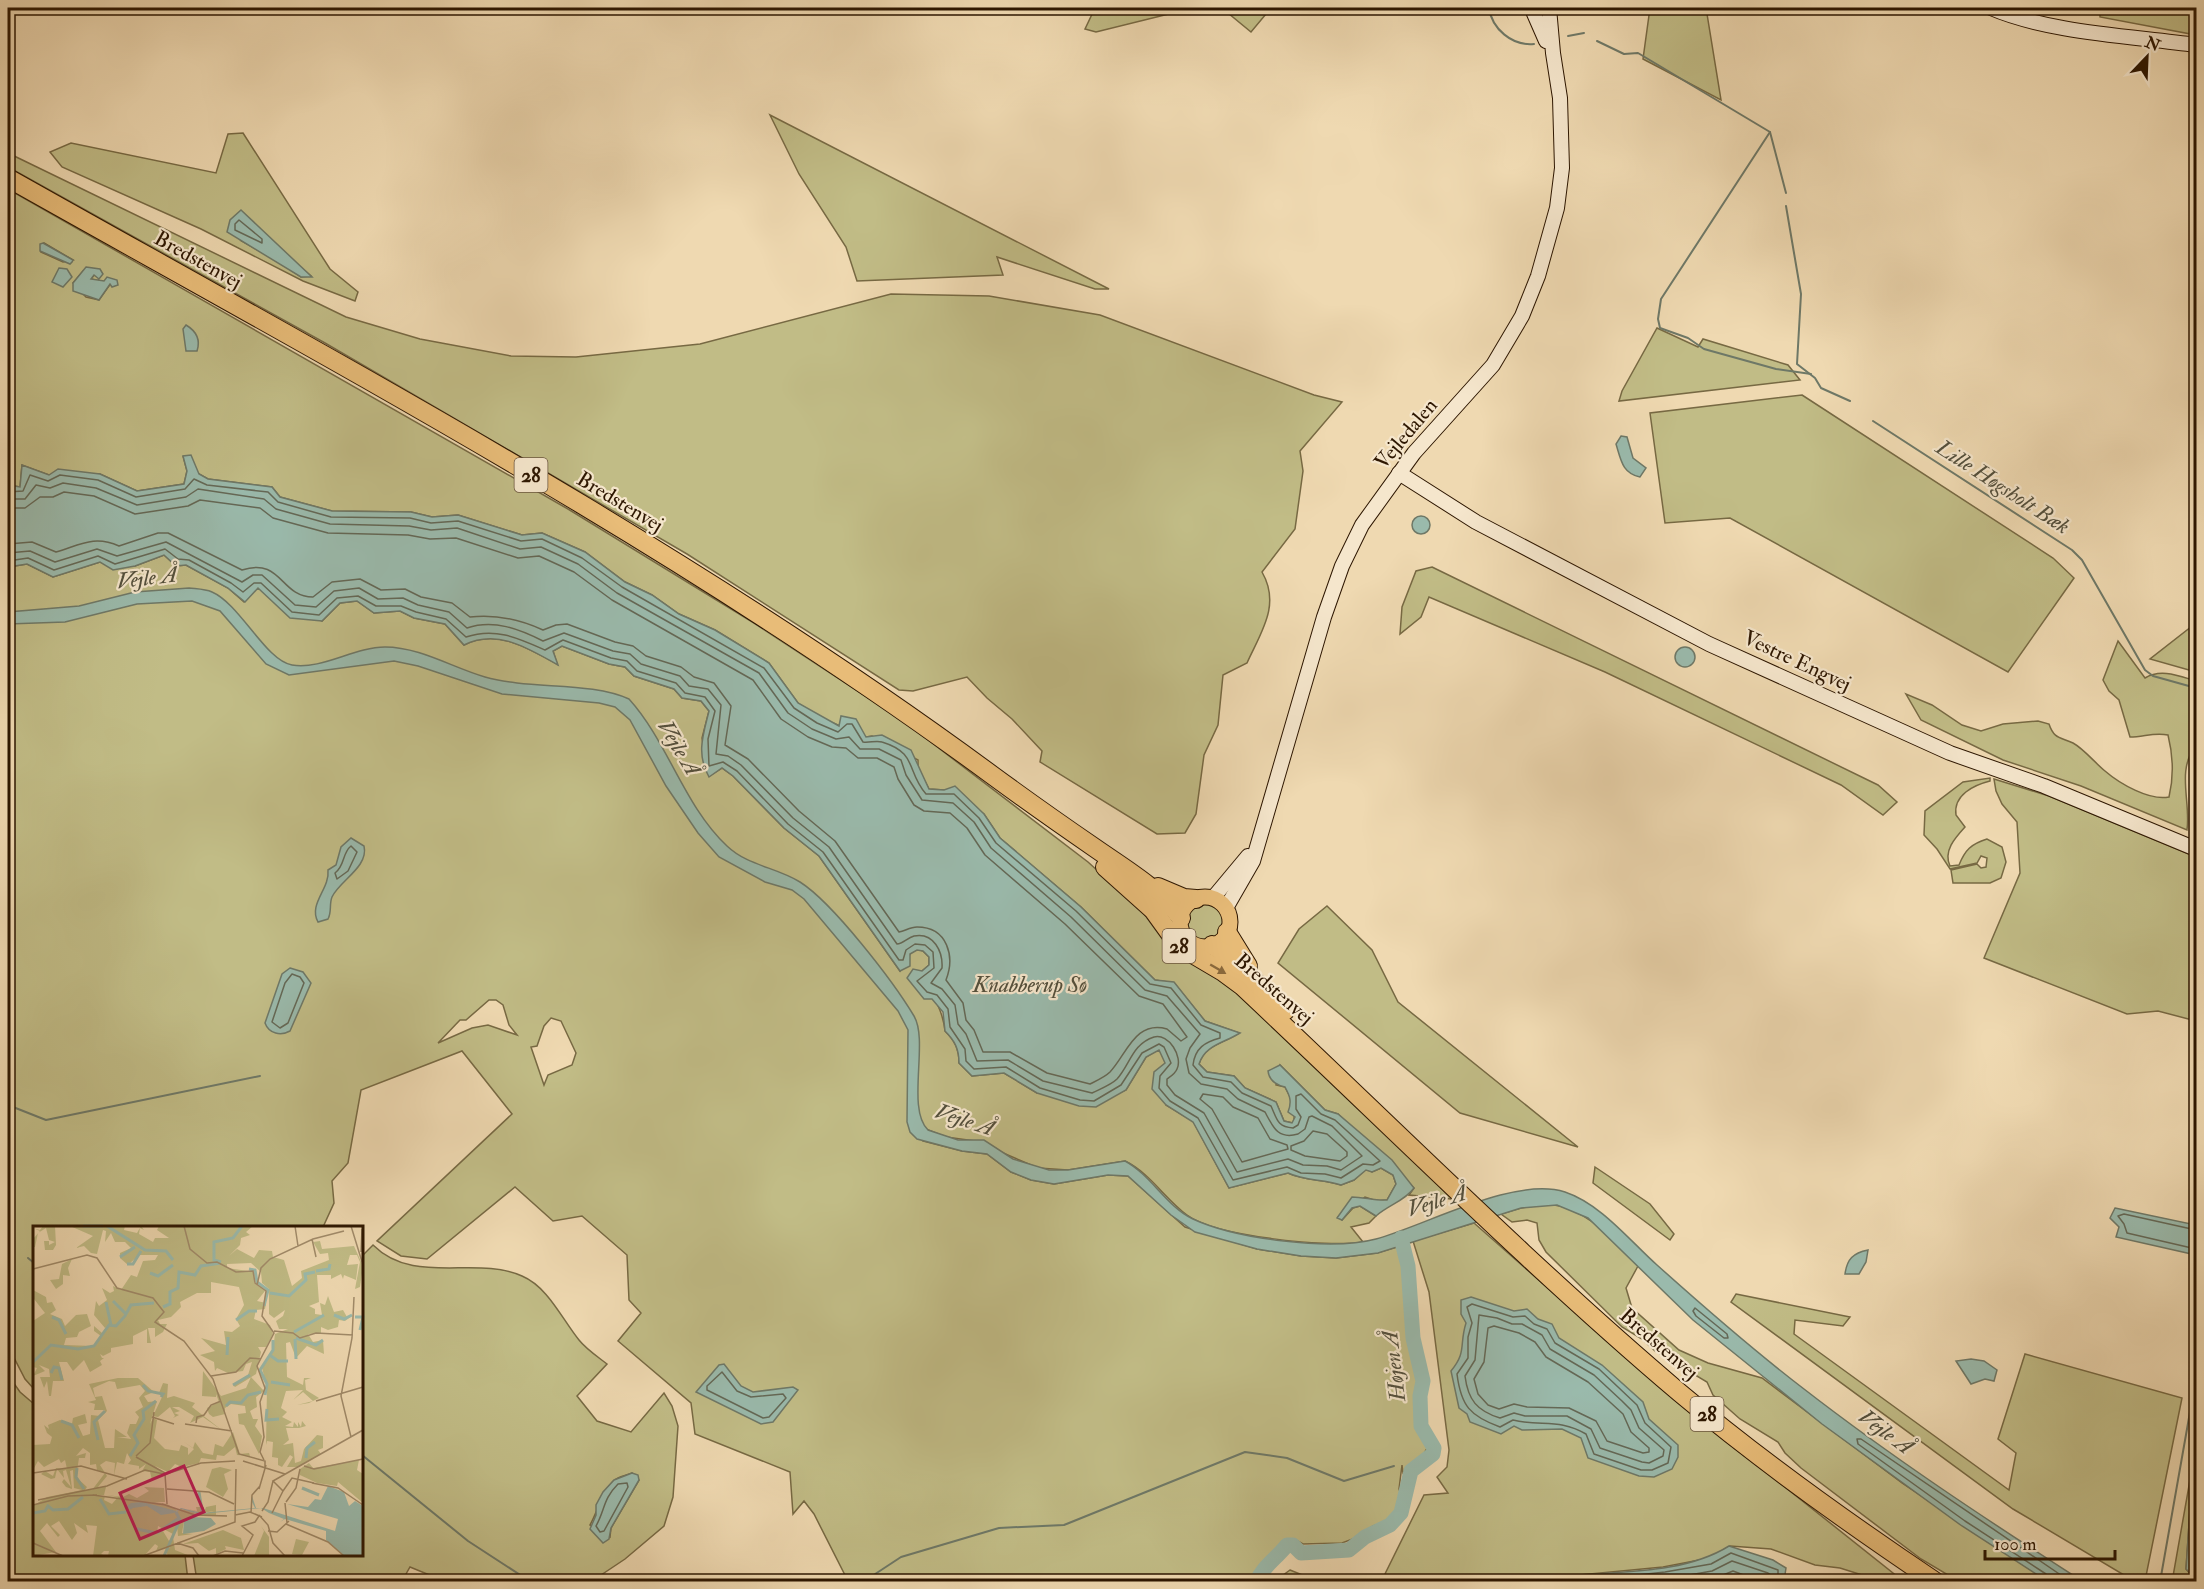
<svg xmlns="http://www.w3.org/2000/svg" width="2204" height="1589" font-family="'IM FELL Double Pica',serif">
	<style>
		.green { fill: #c1bc86; stroke: #776943; stroke-width: 1.5; fill-rule: evenodd }
		.water { fill: #9abaac; stroke: #6e7867; stroke-width: 1.5 }
		.lines { fill: none; stroke-linecap: round; stroke-linejoin: round }
		.shore { stroke: #646856; stroke-width: 1.5 }
		.stream { stroke: #6e7867; stroke-width: 2 }
		.river { stroke: #9abaac; stroke-width: 15 }
		.secondary-casing { stroke: #2d1600; stroke-width: 16 }
		.primary-casing { stroke: #2d1600; stroke-width: 17 }
		.highway-casing { stroke: #2d1600; stroke-width: 20 }
		.secondary { stroke: #f5e6cc; stroke-width: 14 }
		.primary { stroke: #e8bc78; stroke-width: 15 }
		.highway { stroke: #e8bc78; stroke-width: 18 }
		.oneway { fill: #8a693c }
		.labels { text-anchor: middle; dominant-baseline: central; stroke-width: 4.5; stroke-linejoin: round; paint-order: stroke }
		.shield { fill: #f5e6cc; stroke: #69543d; stroke-width: 1.5 }
		.shield-label { font-size: 20px; font-weight: bold; fill: #2d1600 }
		.street-label { font-size: 21px; fill: #2d1600; stroke: #f5e6cc }
		.water-label { font-size: 22px; font-style: italic; fill: #534f3c; stroke: #f5e6cc }
		.inset-river { fill: none; stroke: #9abaac; stroke-width: 3 }
		.inset-road { fill: none; stroke: #a18b6a; stroke-width: 1.5 }
		.view { fill: #c2185b; fill-opacity: 0.15; stroke: #c2185b; stroke-width: 3 }
		.inset-edge { fill: none; stroke: #2d1600; stroke-width: 3 }
	</style>
	<rect width="100%" height="100%" fill="#efd9b1"/>
	<filter id="stains"><feTurbulence type="fractalNoise" baseFrequency=".00333" numOctaves="4"/><feColorMatrix values="0 0 0 0 .2 0 0 0 0 .09 0 0 0 0 .02 0 0 0 .5 -.17"/></filter>
	<radialGradient id="worn" r=".72"><stop offset=".6" stop-color="#630" stop-opacity="0"/><stop offset="1" stop-color="#630" stop-opacity=".3"/></radialGradient>
	<g class="green">
		<path d="M1095,8H1193L1096,32L1085,29Z"/>
		<path d="M1211,8H1271L1251,32L1223,9Z"/>
		<path d="M1650,8H1690L1707,14L1721,100L1643,59Z"/>
		<path d="M2100,8H2196V35L2100,17Z"/>
		<path d="M770,115L1109,289H1095L997,257L1003,275L857,281L846,247L799,174Z"/>
		<path d="M243,133L330,269L358,292L355,301L303,281L201,229L62,167L50,152L71,143L216,173L228,134ZM240,240L292,260L311,276L301,277L279,262Z"/>
		<path d="M8,153L346,317L420,339L511,356L576,357L700,344L891,294L989,296L1100,315L1314,395L1342,402L1300,451L1303,471L1295,529L1262,572C1281,605 1261,632 1247,663L1223,675L1218,725L1204,755L1196,814L1185,833L1157,834L1040,762L1042,751L1012,719L987,698L967,677L913,691L899,690L687,554L325,343L8,167Z"/>
		<path d="M8,189L568,509L754,623L902,720L1088,862L1142,911L1171,951L1221,977L1338,1084L1452,1199L1409,1195L1414,1188L1338,1114L1325,1110L1280,1065L1276,1085L1285,1087C1291,1097 1297,1112 1293,1123L1284,1121L1276,1102L1245,1088L1234,1076L1207,1072L1199,1064C1205,1044 1224,1044 1239,1033L1205,1021L1174,983L1155,980L1081,907L1000,838L984,814L944,790L929,789L918,768V760L872,736L866,737L819,717L798,703L769,663L715,630L679,614L652,595L625,582L585,552L542,533L522,535L458,515L432,517L411,512L332,511L280,497L272,487L208,479L199,474L183,456L187,471L184,484L137,491L100,474L49,475L22,465L20,487L8,485ZM44,243L73,260L63,262L41,252ZM83,271L101,277L94,275L91,279L117,285L111,283L99,300L86,297L73,283Z"/>
		<path d="M1657,328L1698,347L1703,339L1788,365L1800,380L1619,401L1622,391Z"/>
		<path d="M1802,395L2053,558L2074,578L2008,672L1730,518L1665,523L1650,413Z"/>
		<path d="M164,555L176,566L186,565L228,588L244,602L257,587L322,621L340,603L357,601L374,613L400,611L414,618L445,624L464,645C497,628 528,648 557,664L553,651L562,646L609,664L625,667L634,676L674,689L682,698L701,701L709,711L702,738L709,776L722,768L733,776L784,828L819,856L900,971L910,954L917,949L923,951L929,957V965L922,971C930,992 943,1009 945,1031C955,1041 959,1049 959,1063L972,1076L1004,1073L1037,1093L1121,1092L1126,1090L1146,1057L1159,1049L1166,1063V1105L1193,1121L1229,1188L1288,1173C1305,1181 1323,1179 1341,1185L1354,1180L1366,1169L1372,1172L1381,1168L1393,1175L1396,1184L1387,1200L1377,1201L1365,1197L1338,1217L1342,1220L1353,1208L1360,1206L1376,1216L1369,1223L1351,1227L1363,1242C1327,1248 1215,1236 1187,1215C1165,1199 1150,1173 1125,1161L1068,1170L1038,1168L975,1141L946,1137L926,1129L923,1141L962,1151L987,1154L1011,1172L1031,1180L1054,1184L1108,1175L1128,1176L1185,1227L1257,1249L1301,1256L1336,1258L1377,1253L1403,1245L1409,1335L1417,1381L1416,1421L1428,1447L1421,1458L1403,1473L1402,1465L1399,1489L1403,1501L1387,1522L1373,1526L1358,1537L1342,1543L1303,1544L1296,1540L1285,1543C1275,1561 1265,1564 1256,1581H848L814,1514L804,1501L793,1514L790,1472L695,1434L691,1403L618,1341L641,1313L629,1300L627,1255L582,1216L553,1221L515,1187L427,1259L401,1256L377,1241L512,1114L462,1051L361,1090L348,1163L332,1181L334,1203L323,1227L34,1228V1389L25,1379L8,1346V567L27,564L53,577L100,562L135,566ZM489,1000H496L503,1005L509,1025L517,1035L488,1025L472,1028L438,1043L460,1020H466ZM551,1018L561,1021L576,1053L572,1065L548,1075L544,1085L531,1047L537,1046L544,1026Z"/>
		<path d="M1432,567L1878,785L1897,802L1883,815L1841,785L1605,672L1429,597L1421,617L1400,634L1402,607L1416,571Z"/>
		<path d="M2196,623V672L2150,659Z"/>
		<path d="M2118,641L2145,678C2161,668 2179,676 2196,681V746C2176,769 2191,802 2187,830L2081,786L2003,760L1921,720L1906,694L1932,705L1962,725L1981,731L2003,724L2038,721L2049,724C2054,739 2060,737 2073,743C2084,749 2095,763 2105,771C2120,784 2150,801 2169,797C2174,776 2173,755 2168,735C2154,732 2144,737 2130,737L2119,700L2109,691L2103,680Z"/>
		<path d="M1990,778V781C1974,785 1953,795 1956,815L1965,827C1955,838 1943,851 1950,866L1959,865C1965,850 1971,844 1987,839L2002,847L2006,862L2001,878L1990,883H1953L1951,870L1977,864L1981,868L1986,867L1987,858L1981,856L1977,863L1950,869L1937,849L1924,835L1925,811L1963,782Z"/>
		<path d="M1994,779L2049,796L2196,857V1021L2158,1011L2127,1014L1984,958L2020,873L2017,822L2002,804L1996,791Z"/>
		<circle cx="1205" cy="922" r="19"/>
		<path d="M1327,906L1372,950L1398,1002L1578,1147L1460,1113L1278,963L1299,929Z"/>
		<path d="M1595,1167L1650,1204L1674,1234L1670,1240L1593,1183Z"/>
		<path d="M1549,1204C1589,1209 1611,1239 1638,1266L1626,1288L1632,1308L1679,1350L1708,1363L1762,1378L1902,1483L2047,1581H1958L1921,1559L1801,1468L1785,1453L1778,1442L1740,1419L1713,1395L1707,1382L1655,1351L1642,1339L1622,1327L1546,1252L1539,1240L1537,1223L1527,1220L1512,1222L1501,1214L1521,1208Z"/>
		<path d="M1474,1223L1667,1393L1903,1581H1881L1840,1568L1815,1565L1771,1549L1730,1546L1710,1558L1663,1567L1569,1576L1556,1581L1381,1582L1424,1495L1448,1493L1437,1477L1447,1467L1449,1450L1429,1292L1413,1241Z"/>
		<path d="M373,1245C414,1286 475,1255 522,1276C548,1287 562,1319 579,1340C586,1349 598,1357 607,1364L577,1396L597,1421L631,1432L664,1393L672,1406L678,1426L673,1497L664,1526L625,1559L592,1581H444L410,1567L406,1574L426,1581H197L193,1555L362,1554V1256ZM632,1473L639,1480L611,1528L610,1537L590,1525C597,1513 605,1484 618,1478C622,1476 627,1475 632,1473Z"/>
		<path d="M1736,1294L1850,1317L1843,1326L1795,1320L1794,1334L2009,1490L2016,1453L1998,1439L2025,1354L2182,1398L2145,1581H2134L2013,1509L1731,1302Z"/>
		<path d="M8,1375L20,1392L34,1404V1554L185,1555L188,1581H8Z"/>
		<path d="M2196,1446V1482L2190,1509L2186,1569L2196,1581L2172,1582Z"/>
		<path d="M1290,1570L1317,1581H1275Z"/>
	</g>
	<g class="water">
		<path d="M241,210L312,277H301L227,232L230,220Z"/>
		<path d="M43,243L73,260L72,262L70,264L40,251V244Z"/>
		<path d="M86,267L100,269L103,274L99,279L94,275L91,279L104,281L107,277L117,280L118,285L112,287L110,284L99,300L73,291V283Z"/>
		<path d="M59,268L67,269L72,277L63,287L52,282Z"/>
		<path d="M186,325C196,331 201,339 197,351H186L183,329Z"/>
		<path d="M1621,436L1627,437L1633,458L1646,468L1640,477C1622,473 1621,460 1616,444Z"/>
		<path d="M191,455L199,474L208,479L272,487L280,497L332,511L411,512L432,517L458,515L522,535L542,533L585,552L625,582L652,595L679,614L715,630L769,663L798,703L839,726L841,716L856,719L866,737L882,735L911,750L929,789L944,790L955,786L984,814L1000,838L1081,907L1155,980L1174,982L1205,1021L1240,1033C1224,1043 1205,1045 1199,1064L1207,1072L1234,1076L1245,1088L1276,1102L1284,1121L1292,1123L1295,1117L1288,1112C1292,1102 1290,1096 1285,1087C1276,1085 1269,1080 1268,1071L1280,1065L1325,1110L1338,1114L1392,1160L1414,1188C1405,1201 1388,1205 1376,1216L1360,1206L1352,1208L1342,1220L1337,1218L1352,1197C1364,1197 1375,1201 1387,1200L1396,1184L1393,1175L1381,1168L1372,1172L1366,1170L1354,1180L1341,1185C1323,1179 1305,1181 1288,1173L1229,1188L1193,1122L1166,1105L1152,1089L1154,1072L1165,1063L1159,1050L1146,1057L1126,1090L1096,1107L1079,1106L1037,1093L1004,1073L972,1076L959,1063C959,1049 955,1041 945,1031L943,1012L932,999H924L907,978L913,969L922,971L929,965V957L923,951L917,950L910,954V966L900,971L819,856L784,828L733,776L722,768L709,777C696,754 703,735 709,711L701,701L682,698L674,689L634,676L625,667L609,664L562,646L553,651L558,665C529,649 498,628 464,645L445,624L414,618L400,611L374,613L357,601L340,603L322,621L290,618L258,588L245,602L228,588L186,565L176,566L164,555L135,566L113,570L100,562L53,577L27,564L8,567V485L20,487L22,465L49,475L58,469L100,474L137,491L184,484L187,471L183,456Z"/>
		<circle cx="1421" cy="525" r="9"/>
		<path d="M189,588C197,589 205,589 212,592C240,604 266,661 292,665C322,670 354,647 385,647C420,647 453,668 485,677C530,690 590,681 629,699C668,742 684,806 727,846C748,866 776,867 800,882C833,903 893,981 914,1016C929,1041 906,1109 928,1130L958,1140H984L1013,1159L1049,1170H1068L1125,1161C1151,1175 1167,1207 1193,1219C1236,1239 1331,1251 1376,1239C1427,1225 1514,1176 1565,1192C1601,1204 1630,1241 1657,1265C1705,1308 1753,1350 1804,1389C1893,1458 1987,1520 2082,1581H2047L1962,1526L1822,1424L1693,1320L1588,1218L1557,1205L1521,1208L1378,1253L1336,1258L1301,1256L1257,1249L1195,1232L1171,1215L1128,1176L1108,1175L1054,1184L1031,1180L1011,1172L987,1154L962,1151L917,1139L910,1132L907,1122L908,1030L898,1011L804,899L792,890L765,882L719,857L698,833L666,786L630,720L615,707L599,703L502,694L418,666L394,661L289,675L266,664L220,611L192,601L137,604L65,622L8,624V612L79,606L135,592Z"/>
		<circle cx="1685" cy="657" r="10"/>
		<path d="M351,838L364,846C369,867 339,881 332,897C329,904 332,912 328,919L318,922C308,904 330,889 328,870L336,865L341,847Z"/>
		<path d="M290,968L303,972L311,983L290,1031C281,1036 269,1034 265,1023L282,974Z"/>
		<path d="M2115,1208L2196,1225V1255L2116,1237L2119,1227L2110,1218Z"/>
		<path d="M1868,1250L1866,1262L1859,1274H1845C1847,1259 1853,1253 1868,1250Z"/>
		<path d="M1471,1297L1514,1311L1527,1309L1538,1319L1552,1324L1559,1338L1602,1365L1643,1402L1649,1419L1678,1445V1457L1672,1469L1654,1477L1639,1476L1588,1458L1581,1438L1562,1429L1522,1430L1514,1426L1501,1434L1470,1422L1467,1414L1459,1408L1451,1371C1467,1352 1459,1345 1466,1323L1461,1314V1300Z"/>
		<path d="M1971,1359L1984,1361L1997,1370L1994,1381L1985,1379L1971,1384L1956,1361Z"/>
		<path d="M724,1364L741,1386L753,1392L793,1387L798,1390L773,1422L761,1424L696,1392L719,1365Z"/>
		<path d="M632,1473L638,1475L639,1480L611,1528L609,1539L603,1543L590,1529L596,1515V1505L603,1492L614,1480Z"/>
		<path d="M2196,1482V1579L2186,1569L2190,1509Z"/>
		<path d="M1729,1546L1773,1560L1786,1568L1784,1581H1556L1569,1576C1621,1571 1684,1574 1729,1546Z"/>
	</g>
	<g class="lines">
		<g class="shore">
			<path d="M239,220L262,239V243L235,230V224Z"/>
			<path d="M8,492L23,491L30,475L48,481L60,475L98,480L136,497L185,489L194,479L207,485L268,492L278,502L331,517L410,518L431,523L458,521L521,541L542,539L582,558L622,587L764,668L794,708L817,723L838,732L847,724H852L863,742C870,743 876,740 882,742C918,753 906,771 926,794H954L979,818L996,843L1076,911L1150,984L1171,988L1201,1025L1220,1033V1038C1205,1042 1195,1048 1193,1065L1203,1077L1231,1082L1242,1093L1271,1106C1277,1119 1277,1127 1293,1128L1298,1125L1301,1117L1296,1109V1096L1301,1094L1321,1114L1335,1120L1380,1161L1373,1165L1363,1164L1341,1178L1325,1174L1301,1173L1287,1167L1233,1180L1198,1118L1170,1101L1159,1088L1160,1076L1171,1063L1164,1047L1159,1044L1142,1053L1121,1085L1094,1101L1080,1100L1040,1088L1006,1067L974,1069L966,1061L965,1049L950,1027L948,1009L937,995L927,992L917,981L934,968L933,952L925,945L915,944L906,950L903,960H899L823,852L788,824L737,771L723,762L709,766L708,739L715,711L705,697L685,693L676,683L637,671L627,661L611,658L563,640L545,650C518,638 495,627 466,637L446,619L416,612L401,606H376L358,596L337,598L319,615L292,612L261,583H254L243,592L231,583L189,560L178,559L165,549L115,564L98,556L54,570L28,558L8,561"/>
			<path d="M8,499H25L36,485L50,488L63,483L96,488L137,505L186,497L198,489L264,499L276,509L330,524L409,526L431,530L457,528L520,549L541,547L578,564L617,593L759,673L788,713L812,729L836,739L849,737L860,749H879L901,760L906,775L922,800L953,803L974,822L991,848L1071,917L1145,990L1167,996L1200,1034L1190,1048L1186,1059L1189,1073L1201,1084L1227,1089L1238,1099L1265,1112C1273,1127 1278,1140 1298,1134L1305,1129L1309,1117L1312,1116L1332,1126L1362,1156L1341,1170L1327,1166L1303,1165L1288,1159L1237,1172L1204,1113L1175,1095L1167,1085V1079C1171,1076 1175,1074 1177,1069C1183,1057 1169,1033 1154,1037C1132,1044 1130,1065 1117,1079C1111,1085 1100,1089 1092,1093L1043,1081L1008,1060L977,1061L966,1034L958,1024L955,1005L942,989L931,983L942,968C943,952 934,932 914,936C907,938 903,944 897,944L829,847L793,818L741,765L728,756L716,754L721,705L708,689L689,686L680,676L641,664L630,654L613,651L564,633L543,641C519,629 494,619 467,628L449,612L418,605L403,598L378,599L359,588L334,591L316,607L295,605L262,575H253L242,582L166,542L117,556L97,549L55,562L30,551L8,553"/>
			<path d="M8,508H25L40,497H53L64,492L94,496L135,514L188,506L200,500L260,508L273,518L328,533L408,535L430,539L456,538L518,558L539,556L574,572L612,600L753,680L781,719L808,737L832,747L846,748L858,758H877L894,767L898,779L914,805L924,811L950,813L967,828L985,855L1065,924L1139,996L1163,1004L1187,1037L1181,1041L1167,1029C1135,1020 1127,1054 1110,1072C1105,1077 1096,1081 1090,1084L1047,1073L1010,1052H983L974,1030L966,1020L963,1003L946,980C955,957 948,927 917,927C910,927 905,931 899,932L835,841L799,811L748,759L725,745L731,706L714,683L694,677L681,667L646,656L633,646L615,642L567,624L556,625L543,630C519,619 496,614 470,617L452,603L421,597L405,589L381,590L360,579L332,582L313,597C280,597 282,557 242,570L168,533H158L119,546C94,535 80,545 56,552L32,542L8,544"/>
			<path d="M351,846L357,852L348,871L337,879L335,873C345,866 342,853 351,846Z"/>
			<path d="M292,974L300,977L304,983L288,1023L280,1028L272,1022L285,983Z"/>
			<path d="M1203,1094L1223,1097L1233,1107L1258,1118L1270,1139L1287,1145L1288,1149L1242,1162L1212,1109L1200,1099Z"/>
			<path d="M1313,1131L1327,1134L1347,1152V1156L1340,1161L1305,1156L1291,1150V1146L1304,1141Z"/>
			<path d="M2196,1230L2124,1214L2118,1216L2124,1224L2127,1233L2196,1249"/>
			<path d="M1472,1304L1513,1317L1525,1316L1534,1324L1547,1329L1555,1343L1599,1369L1637,1405L1645,1423L1671,1447L1668,1463L1652,1470H1641L1594,1454L1586,1434C1559,1418 1541,1427 1513,1420L1500,1427C1470,1416 1461,1406 1457,1374L1468,1358V1337L1472,1323L1467,1307Z"/>
			<path d="M1695,1308L1727,1334L1728,1338H1724L1696,1316L1693,1311Z"/>
			<path d="M1479,1315L1497,1318L1512,1324H1522L1542,1335L1550,1349L1594,1375L1622,1401L1631,1410L1639,1428L1664,1450L1663,1456L1649,1463L1642,1462L1600,1448L1591,1429L1567,1416H1525L1514,1413L1500,1418C1477,1411 1468,1400 1465,1376L1475,1360Z"/>
			<path d="M1494,1326L1519,1333L1535,1342L1546,1357L1588,1382L1623,1414L1631,1432L1649,1448V1452L1643,1453L1607,1441L1596,1421L1569,1408L1527,1407L1514,1404L1499,1409L1488,1405L1478,1394L1474,1379L1484,1362L1488,1328Z"/>
			<path d="M722,1372L737,1391L751,1397L783,1394L786,1398L769,1417L763,1418L707,1390V1386Z"/>
			<path d="M627,1483L628,1487L604,1531L600,1532L596,1526C605,1510 603,1499 618,1484Z"/>
			<path d="M2196,1506L2192,1566L2196,1571"/>
			<path d="M1574,1582L1665,1572L1711,1564L1731,1553L1778,1570V1582"/>
			<path d="M1650,1582L1712,1571L1732,1561L1768,1573L1771,1575V1582"/>
			<path d="M1706,1582L1733,1571L1762,1582"/>
			<path d="M2049,1582L2046,1574L1965,1521L1858,1444L1857,1439H1861L2071,1582"/>
		</g>
		<g class="stream">
			<path d="M1489,8C1492,29 1512,46 1534,44"/>
			<path d="M1568,36L1584,33"/>
			<path d="M1597,41L1624,54L1638,53L1770,132L1786,193"/>
			<path d="M1770,132L1661,299L1658,319L1660,328L1688,338L1704,349L1776,369L1811,374"/>
			<path d="M1786,206L1801,294L1797,364L1815,378L1821,388L1850,401"/>
			<path d="M1873,421L2072,550L2082,560L2145,670L2153,676L2196,688"/>
			<path d="M8,1105L46,1120L260,1076"/>
			<path d="M28,1258L34,1263"/>
			<path d="M362,1455L468,1541L531,1582"/>
			<path d="M863,1582L901,1557L999,1528L1064,1525L1245,1452L1287,1458L1344,1481L1394,1466"/>
			<path d="M2160,1582L2196,1378"/>
		</g>
		<path class="river" d="M1256,1582C1265,1564 1275,1560 1287,1545H1293L1301,1553L1349,1550L1365,1537L1390,1525L1401,1513L1411,1471L1433,1454L1434,1448L1421,1426L1420,1396L1423,1381L1413,1338L1408,1266L1401,1238"/>
		<defs>
			<g id="secondary">
				<path d="M1991,8C2049,33 2133,36 2196,45"/>
				<path d="M1532,9L1546,41"/>
				<path d="M1399,473L1476,522L1709,644L1950,753L2044,786L2196,849"/>
				<path d="M1213,898L1248,856"/>
				<path d="M1226,908L1253,861L1324,617L1342,566L1362,525L1414,453L1493,365L1522,316L1538,276L1557,208L1562,168L1560,98L1553,53L1549,8"/>
			</g>
			<circle id="primary" cx="1205" cy="922" r="25"/>
			<g id="highway">
				<path d="M8,178C342,366 683,547 992,775C1026,800 1060,824 1095,848C1125,869 1158,888 1181,918"/>
				<path d="M1105,867L1153,910L1179,946L1223,972L1242,986C1387,1122 1528,1264 1680,1393C1761,1461 1848,1523 1936,1582"/>
				<path d="M1158,887L1184,898L1196,899"/>
				<path d="M1227,932L1248,966"/>
				<path d="M1212,945L1230,957L1285,1011"/>
			</g>
		</defs>
		<use href="#secondary" class="secondary-casing"/>
		<use href="#primary" class="primary-casing"/>
		<use href="#highway" class="highway-casing"/>
		<use href="#secondary" class="secondary"/>
		<use href="#primary" class="primary"/>
		<use href="#highway" class="highway"/>
	</g>
	<defs><path id="oneway-solid" d="M-6-.8H1V-3.2L6.5 0L1 3.2V.8H-6Z" transform="scale(1.5)"/></defs>
	<use class="oneway" href="#oneway-solid" transform="translate(1218 969) rotate(30)"/>
	<g class="labels">
		<g class="shield">
			<rect x="514.5" y="458" width="33" height="34" rx="4.5"/>
			<rect x="1162.5" y="929" width="33" height="34" rx="4.5"/>
			<rect x="1690.5" y="1397" width="33" height="34" rx="4.5"/>
		</g>
		<g class="shield-label">
			<text x="531" y="475">28</text>
			<text x="1179" y="946">28</text>
			<text x="1707" y="1414">28</text>
		</g>
		<g class="street-label">
			<text transform="translate(198 260) rotate(29)">Bredstenvej</text>
			<text transform="translate(1406 434) rotate(-50)">Vejledalen</text>
			<text transform="translate(620 502) rotate(31)">Bredstenvej</text>
			<text transform="translate(1797 661) rotate(25)">Vestre Engvej</text>
			<text transform="translate(1274 989) rotate(41)">Bredstenvej</text>
			<text transform="translate(1659 1344) rotate(41)">Bredstenvej</text>
		</g>
		<g class="water-label">
			<text transform="translate(2003 487) rotate(33)">Lille Høgsholt Bæk</text>
			<text transform="translate(147 578) rotate(-7)">Vejle Å</text>
			<text transform="translate(679 748) rotate(59)">Vejle Å</text>
			<text x="1030" y="985">Knabberup Sø</text>
			<text transform="translate(965 1120) rotate(18)">Vejle Å</text>
			<text transform="translate(1437 1201) rotate(-17)">Vejle Å</text>
			<text transform="translate(1394 1366) rotate(-97)">Højen Å</text>
			<text transform="translate(1886 1432) rotate(36)">Vejle Å</text>
		</g>
	</g>
	<g transform="translate(33 1226)">
		<rect width="330" height="330" fill="#efd9b1"/>
		<path d="M10,0H22L23,19L20,24H12L11,15H16V19L22,16L16,14L13,2L5,7L2,21H0V13L7,5L0,2L7,4ZM37,0H92L91,4L104,7L108,0L111,4L107,2L106,8L120,16L122,12H136L124,4L126,0H220L213,6L217,9L208,12L207,19L196,30L204,23L221,32L226,24L239,25L240,31L251,34L259,60L269,52L268,45L296,34L295,27L287,28L280,16L287,15L289,23L321,20L330,40L327,61L322,63L327,36L324,29H317L314,39L325,38L323,54L311,49L310,53L308,48L298,53V49H284L286,76L276,80L282,83V88L289,89L287,77L292,79L295,70L301,86L310,84L314,91L320,89L312,95L306,94L305,101L295,104L288,101V107L275,108L280,116L290,114L291,128L274,120L263,132L257,116L253,117L254,151L270,159L271,152H278L272,154L273,164L286,172L276,177L264,179L280,175L270,166L260,174L270,164L253,165L248,182L254,186L249,191L259,196L252,200L260,201L261,196L265,201V196L268,201L269,195L273,200L266,202H253L256,214L250,219L260,217L262,237L268,235L271,223L284,209L290,210V222L285,224L288,228L266,241H254L260,231L257,229L249,241L245,239V232L239,231L240,216L234,215L233,219L234,161L229,142L240,123L242,108L255,103H246L243,95L250,90L252,84L241,92L236,88V63L229,57L228,46L218,37L194,38V42L222,46L221,57L232,65L224,75L233,77L232,83L223,84L221,93L237,99L240,108L233,121H225L228,126L223,148L212,155L202,161L200,159L215,149L219,136L213,138L210,145L195,147L184,142L182,145L181,136L167,129L182,125L168,112L193,119L191,105L199,106L207,100L203,93L211,79L206,61L178,56V67H164L147,76L148,81L138,91L125,94L127,98H134L130,106L122,111V102H115L118,117H114V103L100,110V118L78,122V126L70,130L67,128L69,132H71L67,135L69,139L57,146L51,134L40,145L34,136H26L31,155H20L18,170H16L14,155L11,162L7,151H17L16,143L6,139L12,145L0,150L4,142L0,141V95L12,87L1,73L0,64L13,71L14,77L19,76L23,84L17,88L29,93L32,100L43,89L54,88L58,100L46,106L44,111L33,112L31,119L60,120L68,110L61,105V100L69,107L75,100L72,102L61,89L63,75L66,80L74,74L69,62L77,67L81,65L80,60L88,64L98,49L104,51L110,35L122,34L125,29H106L95,39L87,32V27L98,22L92,16H82L78,7L72,16L73,5L70,4L64,28L58,27L51,20L43,22L60,10ZM39,33L35,42L37,50L30,49V58L23,63L17,54L26,53L29,38ZM170,145L188,170L213,162L218,151L231,165L223,171L224,181L217,185L220,193H225L222,200L229,210L226,228L211,199L206,198L205,188L213,187L212,180L198,178L192,182V188L180,191L176,188L174,182L186,176L183,168V171L169,170ZM85,152H105L121,166L111,170L115,176L124,175L117,198L120,192L124,194L121,212L132,223L146,225L148,219L155,222V229L161,223L151,216L160,222L162,216L170,227L180,229L182,218L190,221L200,206L207,228L216,227L217,230L204,229L202,221L191,230L184,229L183,234L168,232L166,237L149,241L142,238L135,246L122,240L130,247L119,254L117,246L109,245L113,238L106,243V240L95,238L98,234L94,227L91,238L84,236L81,249L82,237L73,235L67,239L74,250L65,261H73L71,269H51L72,270L71,274L79,278L85,271L73,269L90,271L96,268L104,272L116,265L111,261L131,262L132,276H122L134,278L144,284L143,286L148,283L169,288L181,285L169,287L154,283L164,285L163,281H171V286L173,281L183,279V290L162,289L151,295L149,307L160,308L145,310L144,299L140,308L125,300L124,307L130,305L136,315L140,311L142,324L157,330H135L133,325L137,321L123,325L125,320L122,318L112,329L75,330L76,325H71L68,328L73,330H60L64,300L53,299L55,307L41,297L44,307L39,314L26,295L18,300L27,309L25,311L14,297L7,305L23,326L0,330V280L14,271L49,264L41,262L40,244L37,245L39,263L33,261L29,256L31,253L38,261L33,244L30,245L31,252L24,243L22,252L18,253L8,248L12,245L20,250L23,242L34,243L32,234L28,237L26,233L11,241L5,235L0,244V219L17,218L19,211L14,207L11,199L16,203L15,199L27,194L39,198L40,192L52,188L54,197L45,199L50,210L57,208L58,189L67,190L72,184H61L62,178L55,176L63,174L56,158ZM76,155L82,156L84,163L107,159L112,165L106,172L110,181L102,186L106,191L103,198H97L94,207L98,213L84,211H94L82,203L81,222H72L65,194L74,185L69,170L62,171L60,162ZM50,222L57,227V239L63,238L64,244L72,247L59,264H52L54,261L43,251L46,232H52L53,227L43,230ZM130,157L135,158L134,172L141,170L162,177L159,181L190,205L170,191L157,197L161,190L146,181H139L147,185L141,187L146,189L140,192L142,190L137,181L125,191L120,190L129,171L126,167ZM326,234L324,244L330,248V277L305,256L304,260L284,257L267,249V243L276,237L280,242ZM187,241L199,244L191,248L195,263L190,271L173,261L179,243ZM228,300L236,311V330H221L231,305ZM190,304L208,312L211,324L192,320L193,323L183,328V322L176,325L165,317L150,318ZM263,313L276,316L269,329L259,328Z" fill="#c1bc86" fill-rule="evenodd"/>
		<path d="M295,260L311,266L316,280L322,275L330,280V330H311L293,314V305L252,293L247,296L251,293L236,287L228,282L169,288L158,286L148,283L141,287L128,289L114,280L100,282L92,287H89L98,283L92,282L98,277L110,276L143,285L148,282L169,287L222,282L218,274L219,270L223,282H230L302,305L305,293L254,278L275,281L282,273L288,274ZM157,291L178,292L183,298L171,305L150,308L151,295Z" fill="#9abaac"/>
		<path class="inset-river" d="M50,0H70M74,0L112,24L133,25L140,34M87,31L102,21M188,36L181,34V16L200,12L209,0M94,38H100L108,25M216,43L222,44L224,56L235,64L231,80M283,45L296,43L297,38M117,47L125,50L140,39M237,67L256,70L273,54L272,48L282,46M80,75L93,88M73,76L78,99M130,81L137,78V66L145,62L146,46L162,49L168,40L188,37M301,89L311,93L319,89M19,91L26,94L33,108M322,91H330L327,104M203,94L216,85H224M261,106L291,89M263,112L283,119L290,114M262,113L263,133M194,129L195,111M238,130L245,135H255M0,136L18,119L45,123L61,120L76,99L83,100L92,90L98,79L121,77M18,147L21,141L26,142L29,154M238,156L257,159M110,159L115,165L130,168L128,171M200,159L217,149M232,169L234,158L227,144L240,124V114M193,180L197,176L208,177L215,169L228,166M234,183L233,194L246,193M28,195L39,199L46,212M65,214L61,196L72,185M97,230L105,217L101,209L111,193L110,185L123,175M273,232L274,222L282,216M44,242L43,251L51,263M269,262L286,269M166,266L169,285M67,273L76,288L93,286M0,287L12,285L15,280L20,284L35,283L50,271M104,303L123,307M124,307L146,292M131,330L147,294L143,286"/>
		<path class="inset-road" d="M151,0L157,23L174,37L184,36L203,46L220,45L222,57L233,65L229,90L241,107L224,140L232,162L227,176L231,211L227,226L231,234M262,0L265,20M318,0L330,39M279,13L283,31M328,26L329,3M0,43L54,29L64,32L84,62L120,72L131,86L122,96L151,115L180,153L206,228L232,235V241M224,59L228,42L237,33L280,13L311,5M241,105L260,107L267,112L283,107L320,109M178,150L203,146L217,132L228,133M283,175L330,161M119,191L141,198M163,197L164,191L171,189L178,179L188,175M152,198L199,205M318,211L308,170L319,112L321,71M103,230L117,217L121,186M103,231L132,247M210,235L252,248M271,240L281,243L330,233M0,247L48,240L94,253M132,248L134,278M133,248L168,237L202,235M279,257L305,262L330,279M134,263L176,266L201,278M226,263L233,239M250,265L259,252L281,257M60,269L133,279M5,274L74,260L112,244L131,248M253,276L263,262L267,243M252,277L254,297M129,278L162,289L194,290M0,279L35,270L64,269M229,285L235,276L240,255M218,287L219,269L227,260M239,287L250,265L240,255L330,204M202,289L217,286L229,291M226,289L235,299L240,317L252,330M253,298L295,316L311,330M235,305L244,306L256,295M0,317L30,330M144,317L160,322L166,330M110,330L202,296L203,243M180,330L192,325L210,327M209,330L220,309L209,300L222,296L226,290"/>
		<path class="view" d="M151,240L171,286L107,313L87,267Z"/>
		<rect width="330" height="330" class="inset-edge"/>
	</g>
	<rect width="2204" height="1589" fill="none" stroke="#efd9b1" stroke-width="30"/>
	<rect x="9" y="9" width="2186" height="1571" fill="none" stroke="#2d1600" stroke-width="3"/>
	<rect x="15" y="15" width="2174" height="1559" fill="none" stroke="#2d1600" stroke-width="1.5"/>
	<g transform="translate(2147 57) rotate(23)" stroke="#f5e6cc" stroke-width="4.5" paint-order="stroke">
	<path d="M0-4.5L10 22L0 15L-10 22Z" fill="#2d1600"/>
	<text y="-9" font-size="16" font-weight="bold" text-anchor="middle" fill="#2d1600">N</text>
	</g>
	<path d="M1985 1550v9h130v-9" fill="none" stroke="#2d1600" stroke-width="3"/>
	<text x="1994" y="1550" font-size="18" fill="#2d1600" stroke="#f5e6cc" stroke-width="4.5" paint-order="stroke">100 m</text>
	<rect width="100%" height="100%" filter="url(#stains)"/>
	<rect width="100%" height="100%" fill="url(#worn)"/>
</svg>
